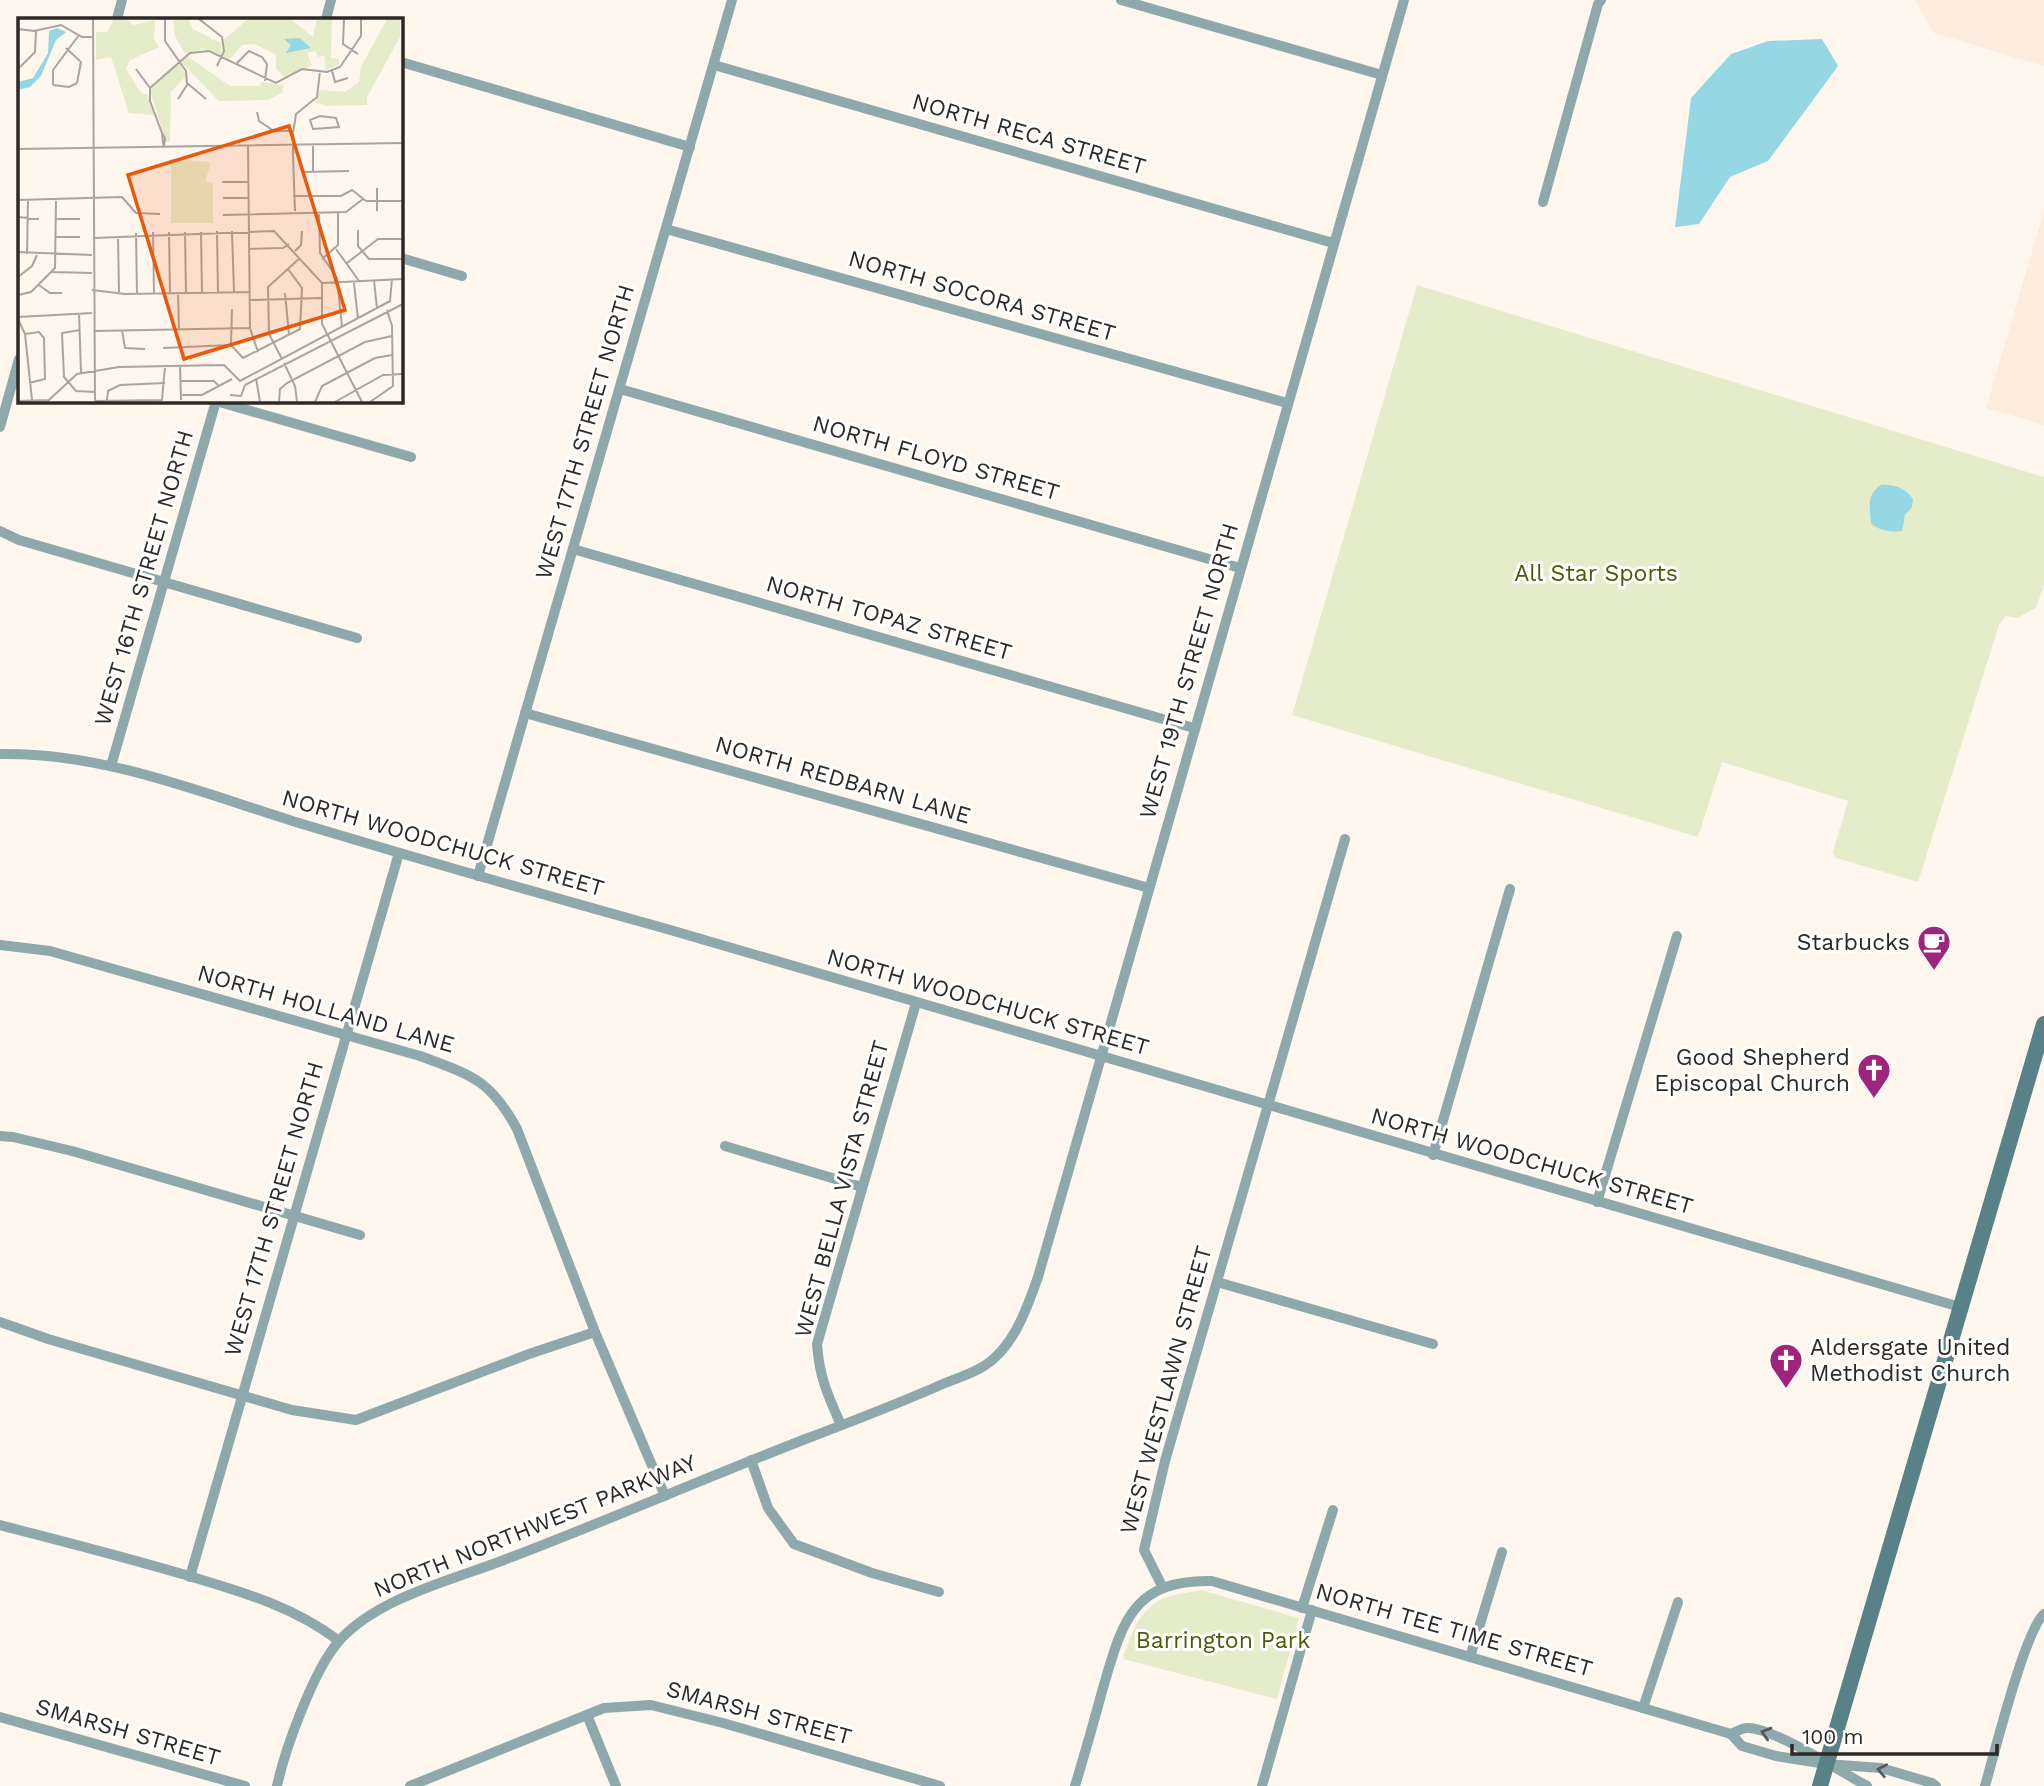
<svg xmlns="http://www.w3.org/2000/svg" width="2044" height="1786" font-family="'Work Sans',sans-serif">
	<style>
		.built { fill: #fdecdd }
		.green { fill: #e5ecc9 }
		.water { fill: #95d7e2 }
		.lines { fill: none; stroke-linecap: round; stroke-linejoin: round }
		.street { stroke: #8da9ac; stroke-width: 10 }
		.secondary { stroke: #588287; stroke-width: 16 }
		.oneway { stroke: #535c5c }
		.labels { text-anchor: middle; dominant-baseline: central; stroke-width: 6; stroke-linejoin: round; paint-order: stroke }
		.street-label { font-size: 23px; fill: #2d2926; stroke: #fff }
		.park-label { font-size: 23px; fill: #4f5907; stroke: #fff }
		.poi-label { font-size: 23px; fill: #2d2926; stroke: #fff; text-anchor: end }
		.inset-road { fill: none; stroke: #aba49e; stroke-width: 2 }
		.view { fill: #e8590c; fill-opacity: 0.15; stroke: #e8590c; stroke-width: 3.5 }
		.inset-edge { fill: none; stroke: #2d2926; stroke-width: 3.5 }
	</style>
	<rect width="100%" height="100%" fill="#fff6ee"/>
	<g class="built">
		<path d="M1915,0H2044V66L1934,33Z"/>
		<path d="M2044,211V425L1986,408Z"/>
	</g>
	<g class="green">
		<path d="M1417,285L2044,477V584L2036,608L2017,618L2006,616L1999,625L1918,882L1836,858L1833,852L1848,801L1722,762L1698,837L1292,715Z"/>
		<path d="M1201,1590L1299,1618L1277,1699L1123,1659C1130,1636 1139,1610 1162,1599C1173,1594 1189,1593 1201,1590Z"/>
	</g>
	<g class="water">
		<path d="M1822,39L1838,66L1768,161L1730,177L1699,224L1675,227L1691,98L1731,54L1768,41Z"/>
		<path d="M1881,485C1893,484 1905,488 1913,499L1912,507L1905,515L1902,531C1893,533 1877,530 1871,523C1870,508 1866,494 1881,485Z"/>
	</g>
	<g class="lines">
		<g class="street">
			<path d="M1121,0L1382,75"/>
			<path d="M117,19L122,0"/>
			<path d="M326,19L331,0"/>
			<path d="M401,62L690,147"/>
			<path d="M714,65L1333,243"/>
			<path d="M1543,202L1598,4L1601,0"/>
			<path d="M666,229L1287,403"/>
			<path d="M401,258L462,276"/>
			<path d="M620,389L1240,568"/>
			<path d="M216,401L411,457"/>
			<path d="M0,427L19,359"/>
			<path d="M0,531L19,540L357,638"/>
			<path d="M573,549L1194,728"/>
			<path d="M525,713L1149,888"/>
			<path d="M0,754C103,752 202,793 299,823C422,860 544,895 667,929L1960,1307"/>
			<path d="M111,766L216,401"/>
			<path d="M478,876L732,0"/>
			<path d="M0,945L50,951L420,1056C471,1075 490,1079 517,1129L595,1332L665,1496"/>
			<path d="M0,1136L13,1137L72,1151L360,1235"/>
			<path d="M725,1146L862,1187"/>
			<path d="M1433,1155L1510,889"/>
			<path d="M1597,1202L1677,936"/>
			<path d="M1217,1282L1433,1344"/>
			<path d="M0,1322L48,1339L292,1410L356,1420L529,1354L595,1332"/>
			<path d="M841,1425C828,1396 819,1376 817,1344L916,1003"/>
			<path d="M751,1460L768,1508L794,1544L872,1573L939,1592"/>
			<path d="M0,1525C61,1541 121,1556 182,1574C238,1591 292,1605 339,1641"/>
			<path d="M190,1577L399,853"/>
			<path d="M1163,1588L1144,1550L1165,1461L1345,839"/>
			<path d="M1302,1608L1333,1510"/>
			<path d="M1470,1657L1502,1552"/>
			<path d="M1643,1708L1678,1602"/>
			<path d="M587,1715L616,1786"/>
			<path d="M0,1717L245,1786"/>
			<path d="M277,1786C285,1749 314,1669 339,1641C377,1598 452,1580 504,1560C604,1522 703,1479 803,1440C848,1423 892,1406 936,1387C951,1380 970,1375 984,1366C1014,1347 1027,1308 1038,1277L1404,0"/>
			<path d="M410,1786L604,1708L651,1705L723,1723L940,1786"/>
			<path d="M1075,1786C1085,1753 1094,1721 1103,1688C1122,1623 1132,1579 1212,1581L1731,1734"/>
			<path d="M1262,1786L1312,1610"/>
			<path d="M1867,1786C1841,1772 1773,1727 1747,1728C1742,1728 1736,1732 1731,1734L1742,1746L1776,1756L1826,1764L1881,1768L1932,1783L1936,1786"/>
			<path d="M1985,1786C1994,1755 2025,1630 2044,1614"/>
		</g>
		<path class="secondary" d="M1820,1786L2044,1024"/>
	</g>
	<defs><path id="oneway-chevron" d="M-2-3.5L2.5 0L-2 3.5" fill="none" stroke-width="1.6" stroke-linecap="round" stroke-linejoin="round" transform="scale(1.75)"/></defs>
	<g class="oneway">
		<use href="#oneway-chevron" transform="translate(1766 1733) rotate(-164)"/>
		<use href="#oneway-chevron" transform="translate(1882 1770) rotate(-169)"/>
	</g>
	<defs>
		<symbol id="cafe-pin" viewBox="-11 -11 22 30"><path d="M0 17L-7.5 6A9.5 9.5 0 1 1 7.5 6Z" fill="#9e257d" stroke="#fff"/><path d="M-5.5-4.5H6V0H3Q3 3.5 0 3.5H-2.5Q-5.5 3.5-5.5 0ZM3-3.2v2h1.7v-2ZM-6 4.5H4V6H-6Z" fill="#fff"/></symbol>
		<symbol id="church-pin" viewBox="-11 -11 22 30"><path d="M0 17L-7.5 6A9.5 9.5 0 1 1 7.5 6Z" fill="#9e257d" stroke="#fff"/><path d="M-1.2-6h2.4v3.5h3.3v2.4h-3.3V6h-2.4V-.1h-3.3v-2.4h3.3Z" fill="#fff"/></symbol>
	</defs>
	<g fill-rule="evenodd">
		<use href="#cafe-pin" x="1915" y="923" width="38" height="52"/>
		<use href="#church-pin" x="1855" y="1051" width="38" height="52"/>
		<use href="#church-pin" x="1767" y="1341" width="38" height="52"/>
	</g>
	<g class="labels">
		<g class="street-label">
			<text transform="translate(1029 134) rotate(16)">NORTH RECA STREET</text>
			<text transform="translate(982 296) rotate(16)">NORTH SOCORA STREET</text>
			<text transform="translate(585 432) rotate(-74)">WEST 17TH STREET NORTH</text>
			<text transform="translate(936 458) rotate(16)">NORTH FLOYD STREET</text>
			<text transform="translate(144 578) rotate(-74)">WEST 16TH STREET NORTH</text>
			<text transform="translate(889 618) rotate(16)">NORTH TOPAZ STREET</text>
			<text transform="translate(1189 671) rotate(-74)">WEST 19TH STREET NORTH</text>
			<text transform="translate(843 780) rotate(16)">NORTH REDBARN LANE</text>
			<text transform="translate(443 843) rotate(16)">NORTH WOODCHUCK STREET</text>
			<text transform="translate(988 1002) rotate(16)">NORTH WOODCHUCK STREET</text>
			<text transform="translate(326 1009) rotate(16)">NORTH HOLLAND LANE</text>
			<text transform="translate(1532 1161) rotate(16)">NORTH WOODCHUCK STREET</text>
			<text transform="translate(842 1189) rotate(-75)">WEST BELLA VISTA STREET</text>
			<text transform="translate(274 1209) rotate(-74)">WEST 17TH STREET NORTH</text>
			<text transform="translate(1166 1390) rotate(-75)">WEST WESTLAWN STREET</text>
			<text transform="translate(535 1526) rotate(-22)">NORTH NORTHWEST PARKWAY</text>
			<text transform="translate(1454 1630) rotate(16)">NORTH TEE TIME STREET</text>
			<text transform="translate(759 1713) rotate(15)">SMARSH STREET</text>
			<text transform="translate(128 1732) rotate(16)">SMARSH STREET</text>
		</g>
		<g class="park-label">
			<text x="1596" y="573">All Star Sports</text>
			<text x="1223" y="1640">Barrington Park</text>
		</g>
		<g class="poi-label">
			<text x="1910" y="942">Starbucks</text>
			<text x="1850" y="1057">Good Shepherd<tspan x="1850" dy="26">Episcopal Church</tspan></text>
			<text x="1810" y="1347" text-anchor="start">Aldersgate United<tspan x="1810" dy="26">Methodist Church</tspan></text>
		</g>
	</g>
	<g transform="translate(18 18)">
		<rect width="385" height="385" fill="#fff6ee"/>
		<path d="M96,1H108L116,7L137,2L136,22L141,29L112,42L108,51L123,75L130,77L137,97L111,95L93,39L78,42V14H89ZM155,1H170L175,11L203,25V37L185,31L167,36L157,18ZM230,1H273L295,19L299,1H314L313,40L321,41V47L308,52L306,38L300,39L297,33L289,35L294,47L266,59L258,51V37L237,26L224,27L212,41L206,39L205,22ZM369,1H382V19L349,79V87L308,88L297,84L302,72L327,74L341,64L343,49ZM169,38L212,68H241L244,64L265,67V74L250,82L201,83L163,44ZM161,44L168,58L153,74L152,124H148L132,72ZM153,141L193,144L187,164L195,165V205H153Z" fill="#e5ecc9"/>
		<path d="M39,10L48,14L38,22L23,58L12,69L0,72V64L15,60L30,35L31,13ZM282,20L293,30L268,35L273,27L266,21Z" fill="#95d7e2"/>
		<path class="inset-road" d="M75,1L77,384M147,1V23L168,53L169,67L160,81M181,1L204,19L206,33L199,48M326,1L325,26L340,36M0,11L16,13L43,7L64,19H75M48,30L63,44L59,65M219,45L231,33L244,39L249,46L247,63M0,51L17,34L18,13M118,51L132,70M314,53L317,64L330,60M169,65L188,81M35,67V52L61,17M35,67L51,69L59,65M239,94L241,103L256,113H275M302,98L318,100L321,109L295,111L292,102ZM144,115L132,83V70L172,35L191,33L258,65L284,51L309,54L322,49L343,18V1M144,115L147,120L146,129L145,124ZM275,115L278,96L299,79L302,53M230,128L232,310L240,334M275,128V137L276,123L275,115V128M295,128V154M0,131L385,125M275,137L277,193M285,154L331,153M204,164H230M359,170V193M275,178H323L334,172L348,183H385M205,180H231M0,182L104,179L118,195L142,196M301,195L302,235L319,260L324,309M205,197L328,194L345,181M0,199L21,201M38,201H62M340,212V228L351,241H385M199,213L200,274M214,213L216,274M135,214L136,275M151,214L152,275M167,214L168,275M183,214L184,274M118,215L119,276M38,219H62M100,219L101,274M76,220L256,213L304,265M231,231L265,230L271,226M318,231L341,263M277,233L283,227L284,213M0,234L74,237M9,236L10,183M304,241L320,227V195M329,245L360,221H385M34,254L74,255M0,259L14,248L19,237M356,262L359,291M304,265V306L344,384M304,265L385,261M336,265L340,301M21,267L32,275H44M74,272L107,276L232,274M160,275L161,311M267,275L271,317M0,277L13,274L37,250L38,183M232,282L303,280M214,291L213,327L225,340L282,311L284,270L270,251M61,295L63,355M0,299L74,295M0,301L7,316L14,382M62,312L44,315L46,359L58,373L77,374M104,312L107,330L127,331M77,313L232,310M7,316L21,314L26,320L27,361L11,365M145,330L213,327M264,341L251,316L250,269L282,240M266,345L277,368L279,384M162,347L163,382M238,360L242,384M163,363H196L201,368M227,367L385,286M164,377H184L214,361M212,377L223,378L227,367M89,382L90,373L102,367L147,365M0,383L31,382L59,356L101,349L206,347L222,363L372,283L374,261M77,383L144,382L147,348M261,384L262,371L269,365L347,324L374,318M297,384L304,368L357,340L374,337M317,384L365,357L385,356M352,384L375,368L374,308L369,292"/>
		<path class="view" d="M271,108L327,292L166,341L110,157Z"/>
		<rect width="385" height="385" class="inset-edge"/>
	</g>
	<path d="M1792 1744v10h205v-10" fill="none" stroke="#2d2926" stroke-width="3.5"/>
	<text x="1802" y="1744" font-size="21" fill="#2d2926" stroke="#ffffff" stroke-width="5" paint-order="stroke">100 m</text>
</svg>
